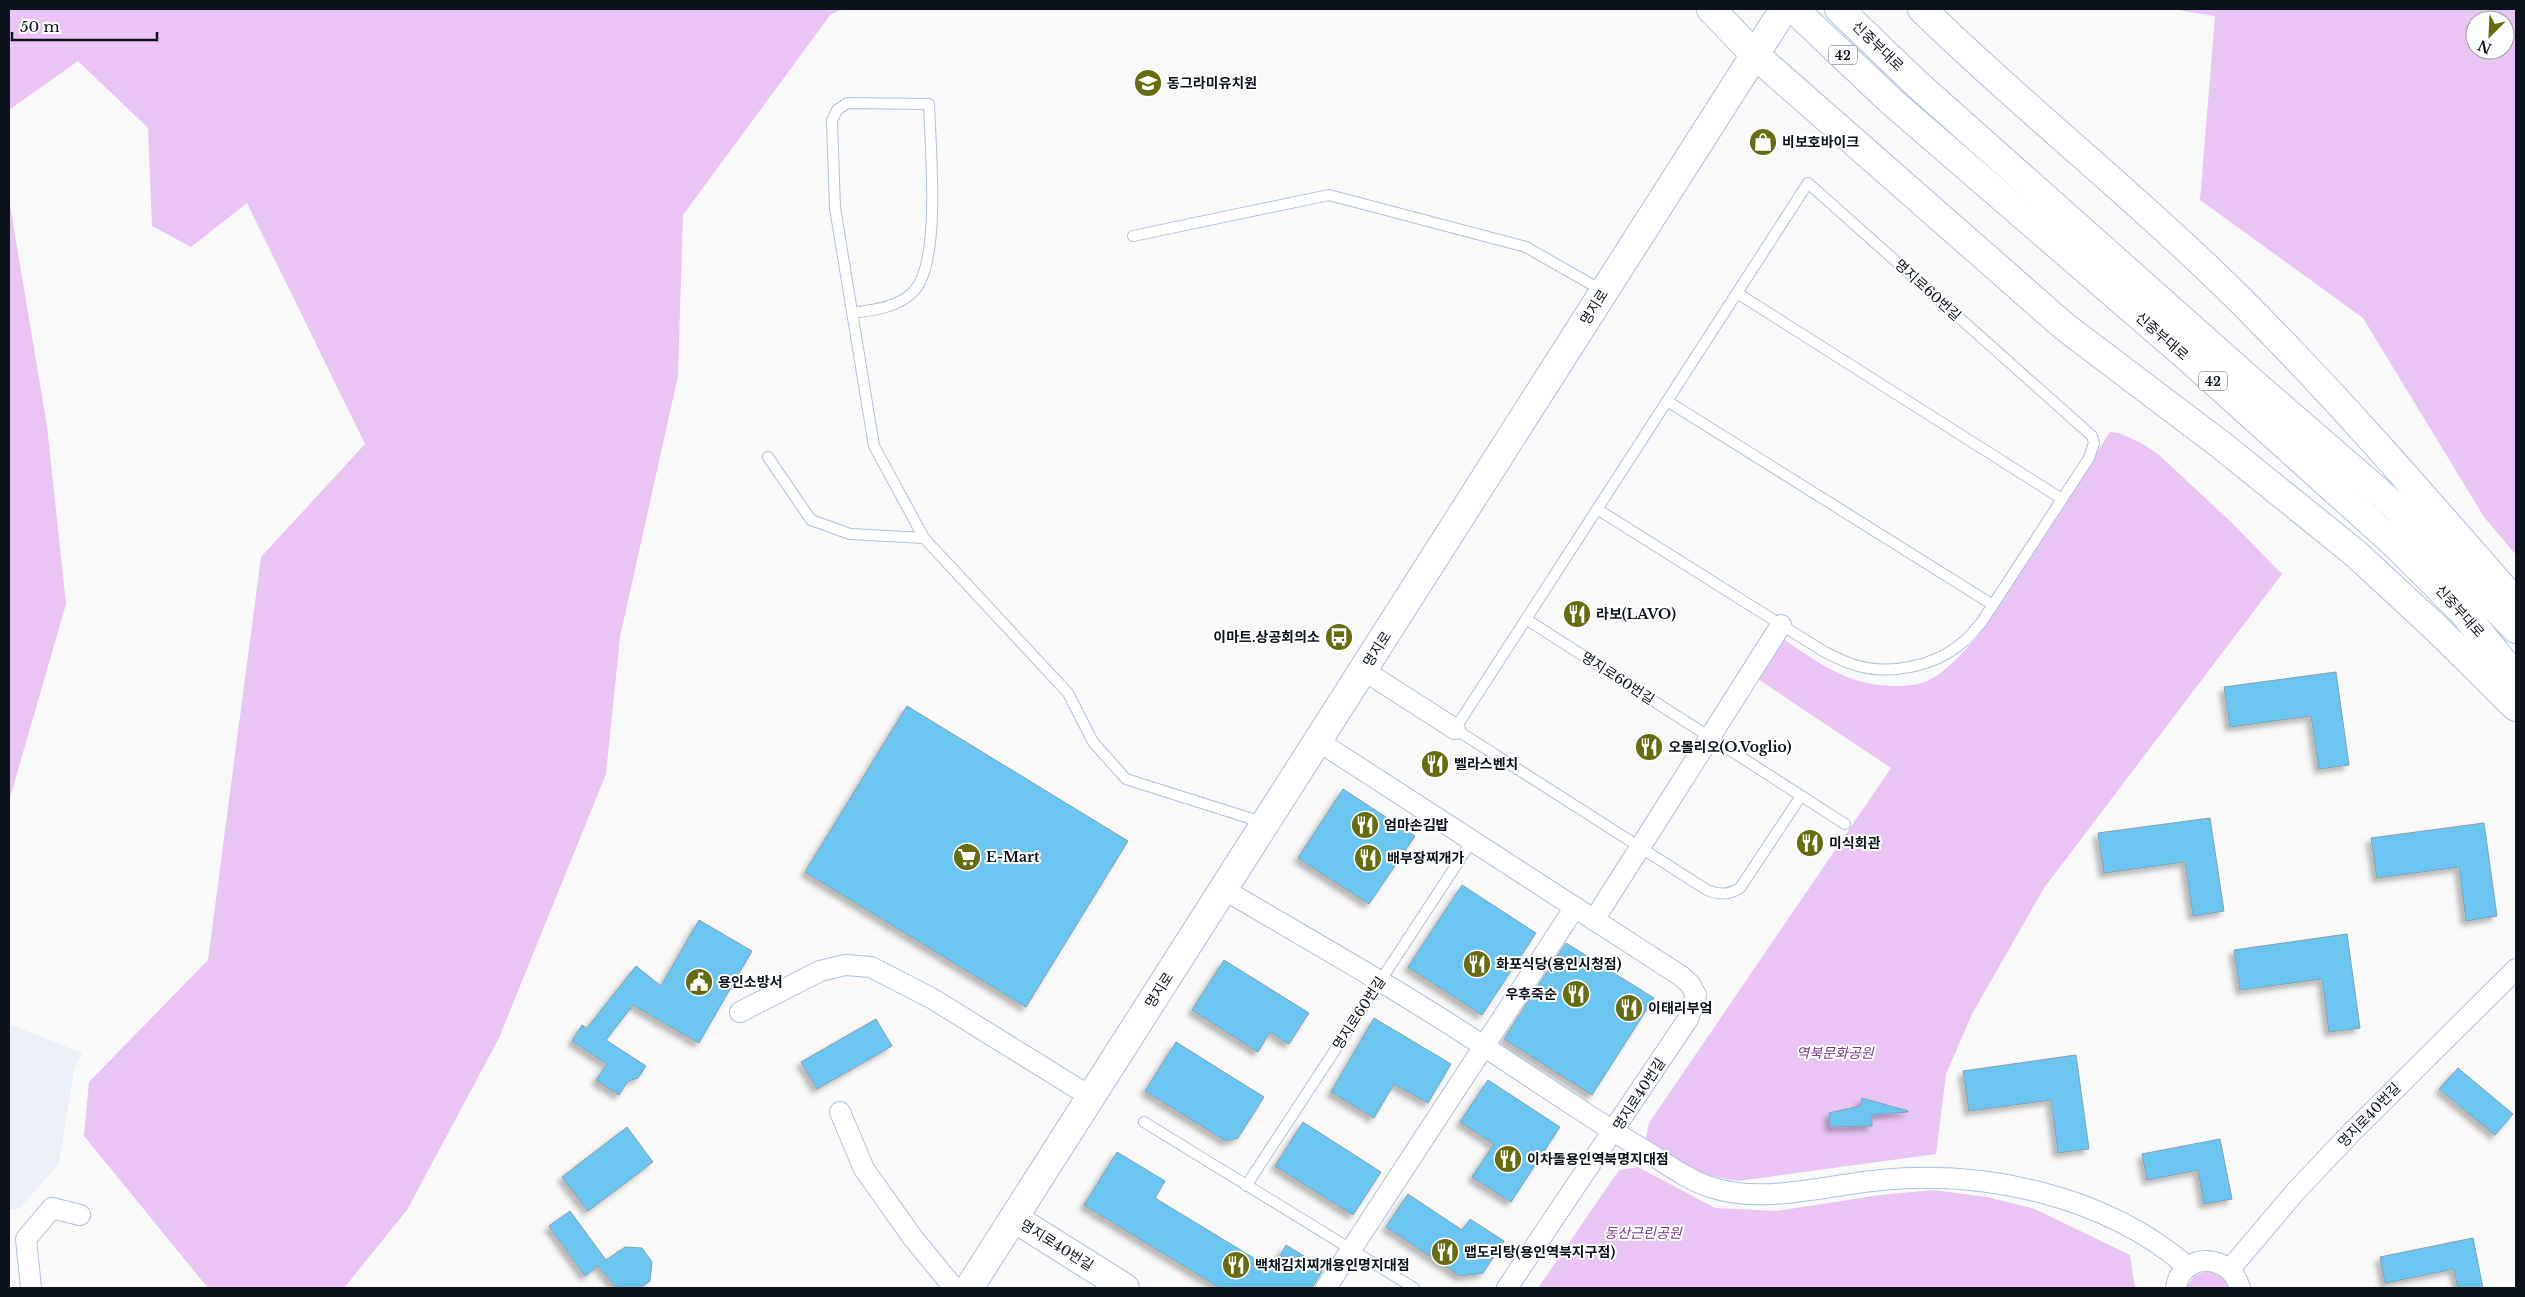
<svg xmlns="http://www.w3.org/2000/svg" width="2525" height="1297" font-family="'Libre Baskerville','Noto Sans KR',serif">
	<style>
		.built { fill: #ebf0f7 }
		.green { fill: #e9c5f3; fill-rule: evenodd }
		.building { fill: #6cc5f0; stroke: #7fa2b4; filter: url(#shadow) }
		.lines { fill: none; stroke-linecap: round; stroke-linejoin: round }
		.lane-casing { stroke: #b0c2df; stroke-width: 12 }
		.street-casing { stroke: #b0c2df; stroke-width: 22 }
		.secondary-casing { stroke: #b0c2df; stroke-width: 30 }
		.highway-casing { stroke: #b0c2df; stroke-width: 30 }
		.lane { stroke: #fff; stroke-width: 10 }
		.street { stroke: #fff; stroke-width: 20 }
		.secondary { stroke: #fff; stroke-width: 28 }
		.highway { stroke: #fff; stroke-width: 28 }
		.labels { text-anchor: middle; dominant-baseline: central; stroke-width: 4; stroke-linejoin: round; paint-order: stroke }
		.shield { fill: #fff; stroke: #545960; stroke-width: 1 }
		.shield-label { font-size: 12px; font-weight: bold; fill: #0b121c }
		.street-label { font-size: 14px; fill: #0b121c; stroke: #fff }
		.poi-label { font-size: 14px; font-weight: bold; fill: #0b121c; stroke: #fff; text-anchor: start }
		.park-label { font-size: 14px; font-style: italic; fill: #753884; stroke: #fff }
	</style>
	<defs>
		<filter id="shadow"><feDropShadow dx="-4.5" dy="4.5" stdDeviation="2.5" flood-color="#0004"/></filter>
	</defs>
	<rect width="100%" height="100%" fill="#f9f9f9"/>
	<path class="built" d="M9,1024L82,1053L74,1070L59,1164L19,1209H9Z"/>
	<g class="green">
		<path d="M9,9H843L831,14L683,215L678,376L620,637L606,774L499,1038L407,1210L344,1288H208L84,1136L89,1082L208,960L261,557L365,444L247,203L191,247L152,226L148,128L78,61L9,110Z"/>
		<path d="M2171,9H2516V555L2484,517L2363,318L2200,200L2215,16ZM2475,20H2505V50H2475Z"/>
		<path d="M9,199L47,426L66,604L9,801Z"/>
		<path d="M2110,432L2119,433L2141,443L2158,454L2231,522L2282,574L2044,888L1972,1014L1946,1074L1936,1154L1738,1181L1705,1175L1675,1158L1646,1138L1649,1123L1891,768L1758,679L1781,637C1816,662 1848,685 1892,686C1906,686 1920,686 1933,678C1951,667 1964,651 1978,636Z"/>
		<path d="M1638,1167L1715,1208L1776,1211L1880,1195L1933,1190L1987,1197L2035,1209L2130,1255L2135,1288H1538L1619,1170Z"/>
		<path d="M2209,1271L2223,1277L2230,1288H2186L2195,1275Z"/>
	</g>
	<g class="building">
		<path d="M2336,672L2349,765L2319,769L2311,716L2230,727L2224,687Z"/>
		<path d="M907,706L1128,841L1026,1007L805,872Z"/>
		<path d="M1343,789L1415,836L1369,904L1298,858Z"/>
		<path d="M2210,818L2224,911L2193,916L2185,862L2104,873L2098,833Z"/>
		<path d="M2484,823L2497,916L2466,921L2459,867L2377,878L2371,838Z"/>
		<path d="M1462,885L1536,933L1482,1015L1408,967Z"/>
		<path d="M699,920L752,951L699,1043L633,1005L606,1040L646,1066L638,1078L628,1081L619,1095L596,1080L607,1064L572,1041L582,1025L587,1028L636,966L661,986Z"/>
		<path d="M2347,934L2360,1028L2329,1032L2322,979L2240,990L2234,950Z"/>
		<path d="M1566,943L1654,998L1592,1095L1504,1039Z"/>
		<path d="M1224,960L1309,1013L1289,1044L1270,1032L1258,1052L1192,1010Z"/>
		<path d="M1374,1018L1451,1064L1428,1103L1394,1084L1374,1118L1331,1092Z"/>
		<path d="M876,1019L892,1046L817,1089L801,1062Z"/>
		<path d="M1176,1042L1264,1097L1238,1138L1226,1141L1145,1091Z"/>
		<path d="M2076,1055L2089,1149L2058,1153L2051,1100L1969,1111L1963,1071Z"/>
		<path d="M2458,1068L2513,1114L2495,1135L2439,1089Z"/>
		<path d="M1488,1080L1560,1127L1511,1202L1472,1177L1494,1144L1460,1122Z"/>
		<path d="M1862,1098L1908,1111V1112L1872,1115V1126L1830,1127L1829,1113L1860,1106Z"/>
		<path d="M1303,1122L1381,1172L1353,1215L1275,1166Z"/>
		<path d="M627,1127L653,1162L588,1211L562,1177Z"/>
		<path d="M2220,1139L2232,1199L2204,1204L2198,1170L2147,1180L2142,1154Z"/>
		<path d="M1117,1152L1165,1181L1155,1198L1272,1269L1286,1245L1324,1268L1312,1288H1220L1084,1205Z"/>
		<path d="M1408,1194L1462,1230L1470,1219L1504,1241L1483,1273L1460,1276L1386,1227Z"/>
		<path d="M570,1211L606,1260L625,1247L642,1248L652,1262L650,1281L640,1288H617L598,1266L585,1276L549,1226Z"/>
		<path d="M2473,1238L2483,1288H2458L2454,1269L2385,1283L2380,1257Z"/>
	</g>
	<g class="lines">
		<defs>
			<g id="lane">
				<path d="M1133,236L1329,195L1526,247L1603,291"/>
				<path d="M1737,293L2062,499"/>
				<path d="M852,313C873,310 897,308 913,292C942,264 930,145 929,104L847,103L837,110L832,121L835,208L874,446L924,538"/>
				<path d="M1667,401L1993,605"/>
				<path d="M768,457L811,520L850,534L924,538L1068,693L1093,742L1126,779L1265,823"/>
				<path d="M1597,509L1823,651C1833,656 1844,662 1855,665C1889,676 1936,666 1963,642C1970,637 1975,629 1981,623L2089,458L2094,443L2092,436L1808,183L1455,729L1707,890C1720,895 1728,895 1740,888L1801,796"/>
				<path d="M1526,619L1845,824"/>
				<path d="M1144,1122L1414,1288"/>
				<path d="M1246,1186L1472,841"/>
			</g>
			<g id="street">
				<path d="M1363,670L1455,729"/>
				<path d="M1318,741L1681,976L1690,984L1696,995L1688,1019L1507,1288"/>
				<path d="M1223,889C1313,942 1404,993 1491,1051C1543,1085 1595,1121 1649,1153C1668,1165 1688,1180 1710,1187C1764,1205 1826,1185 1881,1180C1987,1170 2106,1196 2188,1267"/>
				<path d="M1594,920L1781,625"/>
				<path d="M740,1012L820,971L845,965L871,967L933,999L1091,1097"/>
				<path d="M840,1112L864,1169L913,1238L954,1288"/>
				<path d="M2230,1269L2296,1191L2352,1132L2516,969"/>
				<path d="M31,1288L26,1239L52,1208L80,1215"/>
				<path d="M1326,1288L1575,907"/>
				<path d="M2176,1288C2181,1251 2231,1253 2240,1288"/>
			</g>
			<g id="secondary">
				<path d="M1014,1218L1125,1288"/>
				<path d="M969,1288L1784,9"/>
			</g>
			<g id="highway">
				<path d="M1711,9L1754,54L2065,327L2221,445L2355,553L2436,628L2516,707"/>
				<path d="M1794,9L1892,102L2186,356L2395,544L2462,611L2516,678"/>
				<path d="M1839,9L1917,84L2253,383L2394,505L2516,629"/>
				<path d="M1922,9C2020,105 2127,189 2225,285C2327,385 2422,495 2516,603"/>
			</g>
		</defs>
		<use href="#lane" class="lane-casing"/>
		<use href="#street" class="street-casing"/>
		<use href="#secondary" class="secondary-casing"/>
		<use href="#highway" class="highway-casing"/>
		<use href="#lane" class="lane"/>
		<use href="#street" class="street"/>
		<use href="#secondary" class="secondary"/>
		<use href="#highway" class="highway"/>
	</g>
	<defs>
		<symbol id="school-disc" viewBox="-11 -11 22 22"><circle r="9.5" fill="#676c10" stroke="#fff"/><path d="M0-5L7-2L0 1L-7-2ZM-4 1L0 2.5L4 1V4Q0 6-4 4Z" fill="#fff"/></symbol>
		<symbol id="shop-disc" viewBox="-11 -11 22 22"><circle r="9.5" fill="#676c10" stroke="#fff"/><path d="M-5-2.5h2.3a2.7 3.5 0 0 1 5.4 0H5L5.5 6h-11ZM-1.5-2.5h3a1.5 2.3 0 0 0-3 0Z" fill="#fff"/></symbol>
		<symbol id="restaurant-disc" viewBox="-11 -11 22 22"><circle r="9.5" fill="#676c10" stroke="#fff"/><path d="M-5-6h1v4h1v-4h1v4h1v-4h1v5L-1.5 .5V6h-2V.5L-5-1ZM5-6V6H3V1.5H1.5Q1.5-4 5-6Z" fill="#fff"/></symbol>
		<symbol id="bus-disc" viewBox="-11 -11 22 22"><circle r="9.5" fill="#676c10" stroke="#fff"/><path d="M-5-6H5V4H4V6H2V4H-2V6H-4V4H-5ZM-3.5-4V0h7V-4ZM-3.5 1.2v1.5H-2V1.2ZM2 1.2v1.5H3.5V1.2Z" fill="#fff"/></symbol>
		<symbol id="supermarket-disc" viewBox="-11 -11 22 22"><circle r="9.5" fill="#676c10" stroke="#fff"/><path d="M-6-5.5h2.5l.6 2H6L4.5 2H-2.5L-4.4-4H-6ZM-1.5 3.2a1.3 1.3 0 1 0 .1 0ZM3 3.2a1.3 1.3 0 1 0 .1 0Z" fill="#fff"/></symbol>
		<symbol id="civic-disc" viewBox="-11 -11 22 22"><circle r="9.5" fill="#676c10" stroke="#fff"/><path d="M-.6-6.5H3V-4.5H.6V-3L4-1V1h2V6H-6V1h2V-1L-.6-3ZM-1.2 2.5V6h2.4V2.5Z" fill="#fff"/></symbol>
	</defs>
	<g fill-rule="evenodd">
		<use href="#school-disc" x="1132" y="67" width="32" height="32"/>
		<use href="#shop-disc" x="1747" y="126" width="32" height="32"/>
		<use href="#restaurant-disc" x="1561" y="598" width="32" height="32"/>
		<use href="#bus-disc" x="1323" y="621" width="32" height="32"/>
		<use href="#restaurant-disc" x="1633" y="731" width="32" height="32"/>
		<use href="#restaurant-disc" x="1419" y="748" width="32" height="32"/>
		<use href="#restaurant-disc" x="1349" y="809" width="32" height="32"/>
		<use href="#restaurant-disc" x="1794" y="827" width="32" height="32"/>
		<use href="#supermarket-disc" x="951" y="841" width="32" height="32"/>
		<use href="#restaurant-disc" x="1352" y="842" width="32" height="32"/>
		<use href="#restaurant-disc" x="1461" y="948" width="32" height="32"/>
		<use href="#civic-disc" x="683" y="966" width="32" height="32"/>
		<use href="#restaurant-disc" x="1560" y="978" width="32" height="32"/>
		<use href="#restaurant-disc" x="1613" y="992" width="32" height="32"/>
		<use href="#restaurant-disc" x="1492" y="1143" width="32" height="32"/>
		<use href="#restaurant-disc" x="1429" y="1236" width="32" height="32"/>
		<use href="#restaurant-disc" x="1220" y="1249" width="32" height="32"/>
	</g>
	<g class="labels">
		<g class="shield">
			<rect x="1829" y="45.5" width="28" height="19" rx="4"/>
			<rect x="2199" y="371.5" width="28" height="19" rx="4"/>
		</g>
		<g class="shield-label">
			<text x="1843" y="55">42</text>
			<text x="2213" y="381">42</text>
		</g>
		<g class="street-label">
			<text transform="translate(1878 46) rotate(44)">신중부대로</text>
			<text transform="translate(1928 290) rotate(42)">명지로60번길</text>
			<text transform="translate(1594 307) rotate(-58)">명지로</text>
			<text transform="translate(2162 336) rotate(41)">신중부대로</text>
			<text transform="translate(2460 611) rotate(48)">신중부대로</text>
			<text transform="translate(1377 649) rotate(-57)">명지로</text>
			<text transform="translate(1618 678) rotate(33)">명지로60번길</text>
			<text transform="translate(1159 990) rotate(-57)">명지로</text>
			<text transform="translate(1359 1013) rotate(-57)">명지로60번길</text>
			<text transform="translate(1639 1094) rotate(-57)">명지로40번길</text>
			<text transform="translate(2369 1115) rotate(-46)">명지로40번길</text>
			<text transform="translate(1057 1245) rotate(32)">명지로40번길</text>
		</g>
		<g class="poi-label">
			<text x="1167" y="83">동그라미유치원</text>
			<text x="1782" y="142">비보호바이크</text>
			<text x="1596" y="614">라보(LAVO)</text>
			<text x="1320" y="637" text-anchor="end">이마트.상공회의소</text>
			<text x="1668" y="747">오볼리오(O.Voglio)</text>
			<text x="1454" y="764">벨라스벤치</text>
			<text x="1384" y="825">엄마손김밥</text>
			<text x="1829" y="843">미식회관</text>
			<text x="986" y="857">E-Mart</text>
			<text x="1387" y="858">배부장찌개가</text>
			<text x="1496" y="964">화포식당(용인시청점)</text>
			<text x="718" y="982">용인소방서</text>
			<text x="1557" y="994" text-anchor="end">우후죽순</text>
			<text x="1648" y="1008">이태리부엌</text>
			<text x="1527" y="1159">이차돌용인역북명지대점</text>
			<text x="1464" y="1252">맵도리탕(용인역북지구점)</text>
			<text x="1255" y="1265">백채김치찌개용인명지대점</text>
		</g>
		<g class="park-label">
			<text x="1835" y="1053">역북문화공원</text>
			<text x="1643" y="1233">동산근린공원</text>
		</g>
	</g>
	<rect width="2525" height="1297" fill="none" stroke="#0b121c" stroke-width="20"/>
	<g transform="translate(2490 35) rotate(204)"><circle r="24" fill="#ffffff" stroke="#9da0a4"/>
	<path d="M0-4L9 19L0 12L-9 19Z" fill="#676c10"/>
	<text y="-8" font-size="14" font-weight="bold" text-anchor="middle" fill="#0b121c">N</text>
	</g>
	<path d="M12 32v8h145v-8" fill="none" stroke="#0b121c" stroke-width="2.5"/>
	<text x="20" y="32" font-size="15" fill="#0b121c" stroke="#ffffff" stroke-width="4" paint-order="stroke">50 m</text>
</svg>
